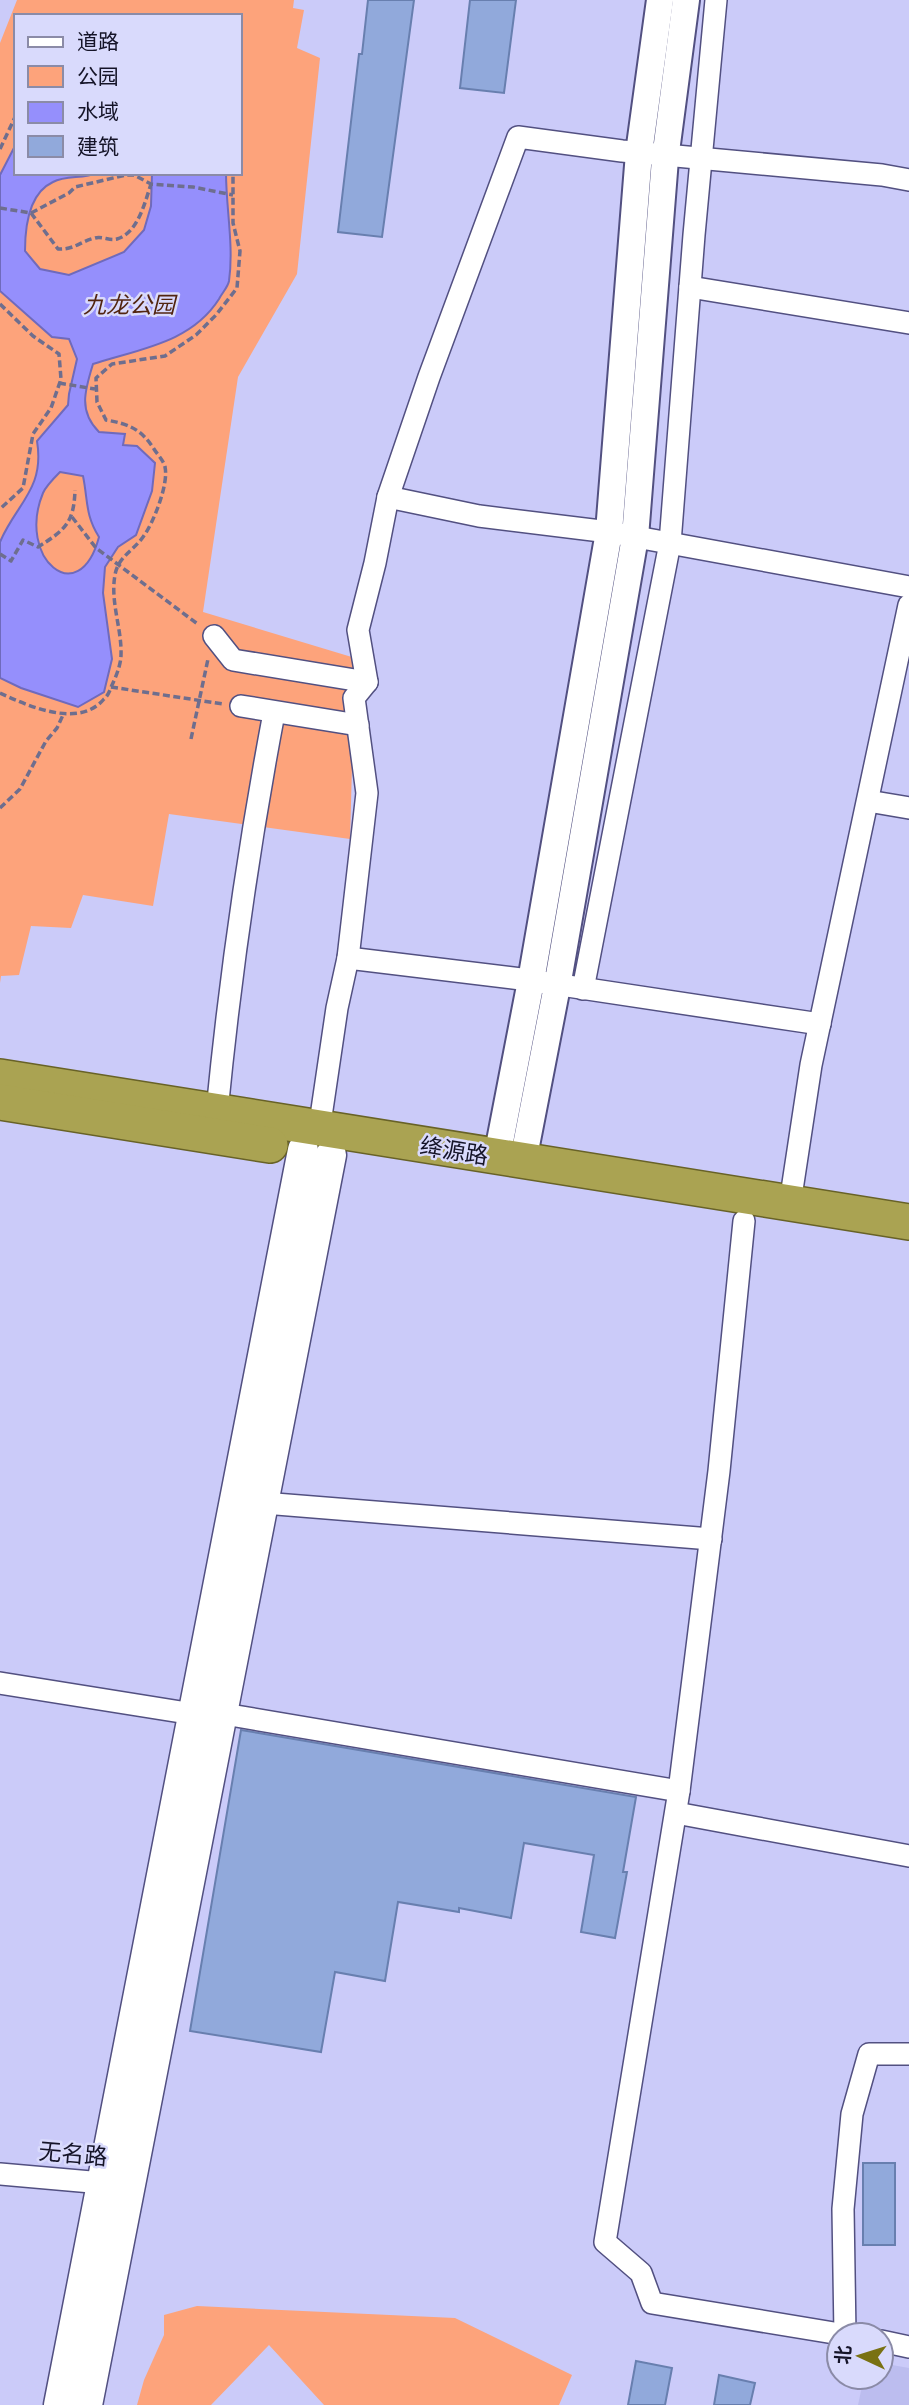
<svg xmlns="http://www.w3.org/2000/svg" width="909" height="2405" font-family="'Source Serif 4','Noto Sans SC',serif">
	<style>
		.built { fill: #bcbdef }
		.green { fill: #fda37b; fill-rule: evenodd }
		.water { fill: #958ffc; stroke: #6f6abc; stroke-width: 2; fill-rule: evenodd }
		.building { fill: #91a9db; stroke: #687faf; stroke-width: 2 }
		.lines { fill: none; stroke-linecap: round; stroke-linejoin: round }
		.minor-casing { stroke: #525081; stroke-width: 24 }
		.tertiary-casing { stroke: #525081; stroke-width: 30 }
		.secondary-casing { stroke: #525081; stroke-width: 33 }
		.trunk-casing { stroke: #686227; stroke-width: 38 }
		.path { stroke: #6e6e8e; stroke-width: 3.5; stroke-dasharray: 7 3.5; stroke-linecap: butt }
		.minor { stroke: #fff; stroke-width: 21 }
		.tertiary { stroke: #fff; stroke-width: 26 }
		.secondary { stroke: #fff; stroke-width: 30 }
		.trunk { stroke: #aaa352; stroke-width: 35 }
		.labels { text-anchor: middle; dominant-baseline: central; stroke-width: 5; stroke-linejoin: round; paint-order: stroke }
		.park-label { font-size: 23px; font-style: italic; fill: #522510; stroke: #d9dafc }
		.street-label { font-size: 23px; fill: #151428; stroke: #d9dafc }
	</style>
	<rect width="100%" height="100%" fill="#cbcbf9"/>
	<path class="built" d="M881,2363L909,2368V2405H858L864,2377H881Z"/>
	<g class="green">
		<path d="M17,0H294L293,8L304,10L297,48L320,58L297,274L238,377L203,612L355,658L350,839L169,814L153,906L83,895L71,928L31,926L19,975L1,976L0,983V43ZM16,16H240V173H16Z"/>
		<path d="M197,2306L455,2318L572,2375L559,2405H324L269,2345L211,2405H137L144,2380L164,2335V2315Z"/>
	</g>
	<path class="water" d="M16,144V173H97C83,179 66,175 53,182C29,193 25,227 25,251L40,269L69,275L124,252L144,230L151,206L152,173H226C226,208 234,246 229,281C228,287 222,293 219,299C191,343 139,349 93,364C85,390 78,411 99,432L125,434L123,445L137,446L155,463L152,491L136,535L118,547L105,567L103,593L112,659L104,692L78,707L21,688L0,678V542C16,504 45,489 37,441L68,405L69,394L77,359L69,339L52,337L0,291V175ZM60,472L83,476C88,500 85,515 99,537C79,612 16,558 43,493C46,486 54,478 60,472Z"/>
	<g class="building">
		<path d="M368,0H414L382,237L338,232L359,54H362Z"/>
		<path d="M470,0H516L504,93L460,88Z"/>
		<path d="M241,1730L636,1797L623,1872H627L615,1938L581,1932L594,1855L524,1843L511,1918L459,1908V1912L398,1902L385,1981L335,1972L321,2052L190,2031Z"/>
		<rect x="863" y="2163" width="32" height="82"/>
		<path d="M636,2361L672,2368L665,2405H628Z"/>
		<path d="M719,2375L755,2383L750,2405H714Z"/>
	</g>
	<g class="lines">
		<defs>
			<g id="minor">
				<path d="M690,287L909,323"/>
				<path d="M388,497L479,516L609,532L909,587"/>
				<path d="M214,636L233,660L367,682"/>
				<path d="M241,706L358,725"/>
				<path d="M868,801L909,808"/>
				<path d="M348,958L521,979L820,1024"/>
				<path d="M583,989L670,543L694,235L716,0"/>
				<path d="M217,1111C230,977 249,845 274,713"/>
				<path d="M319,1130L337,1008L348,958L367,793L354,698L367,682L358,630L375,563L388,497L429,377L518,137L622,151L882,175L909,180"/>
				<path d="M790,1203L811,1065L909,605"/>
				<path d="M744,1221L719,1471L679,1791L605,2242L641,2273L652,2303L846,2335"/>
				<path d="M251,1502L711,1539"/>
				<path d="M0,1683L206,1716"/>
				<path d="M236,1716L679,1791"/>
				<path d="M676,1813L909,1856"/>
				<path d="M0,2174L114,2184"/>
				<path d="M845,2335L843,2209L852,2114L869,2054H909"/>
				<path d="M881,2341L909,2347"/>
			</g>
			<g id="tertiary">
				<path d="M497,1157L531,981L609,532L639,153L660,0"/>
				<path d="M523,1161L558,981L635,537L665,159L686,0"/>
			</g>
			<g id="secondary">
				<path d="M59,2405L303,1150"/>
				<path d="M87,2405L331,1155"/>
			</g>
			<g id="trunk">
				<path d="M0,1077L909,1222"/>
				<path d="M0,1102L270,1145"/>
			</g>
		</defs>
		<use href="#minor" class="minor-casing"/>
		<use href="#tertiary" class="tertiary-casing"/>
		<use href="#secondary" class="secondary-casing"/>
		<use href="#trunk" class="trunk-casing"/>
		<g class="path">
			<path d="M0,149L16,115"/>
			<path d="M0,208L31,213L69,193L75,187L126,175H134L151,184L193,187L233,195"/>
			<path d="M31,213L58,249C74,250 81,241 95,238C102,236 110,241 117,239C138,233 145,202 151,184"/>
			<path d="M0,304L33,336L59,354L61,379L51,408L33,434L23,488L0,509"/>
			<path d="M59,383L95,389"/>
			<path d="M72,517L96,548L199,625"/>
			<path d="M0,554L11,561L23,540L38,547C65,530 74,523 75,490"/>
			<path d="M111,687L223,704"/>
			<path d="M0,693C28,706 79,729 104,699C108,696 110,690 112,685C116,677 121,664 121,655C122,629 110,602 115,575C118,557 133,551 143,537C153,524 169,484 165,467C164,461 157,454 154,449C141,429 129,424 106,420L97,402L96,378L112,364L165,356L196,335L216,315L237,288L240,251L233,223V173"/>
			<path d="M191,739L208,659"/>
			<path d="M0,808L20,789L46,741L57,728L63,715"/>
		</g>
		<use href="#minor" class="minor"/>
		<use href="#tertiary" class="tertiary"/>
		<use href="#secondary" class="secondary"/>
		<use href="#trunk" class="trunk"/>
	</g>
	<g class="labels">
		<g class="park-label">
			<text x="129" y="305">九龙公园</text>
		</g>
		<g class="street-label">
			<text transform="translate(454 1151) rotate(9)">绛源路</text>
			<text transform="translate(73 2154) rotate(5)">无名路</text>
		</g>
	</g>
	<rect x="14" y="14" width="228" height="161" fill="#d9dafc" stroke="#8b8ba7" stroke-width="2"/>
	<rect x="28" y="37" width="35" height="10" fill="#ffffff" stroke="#8b8ba7" stroke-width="2"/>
	<text x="77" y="49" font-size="21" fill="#151428">道路</text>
	<rect x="28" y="66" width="35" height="21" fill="#fda37b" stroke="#8b8ba7" stroke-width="2"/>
	<text x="77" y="84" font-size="21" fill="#151428">公园</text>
	<rect x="28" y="102" width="35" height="21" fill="#958ffc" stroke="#8b8ba7" stroke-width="2"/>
	<text x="77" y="119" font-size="21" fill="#151428">水域</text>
	<rect x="28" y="136" width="35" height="21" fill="#91a9db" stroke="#8b8ba7" stroke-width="2"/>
	<text x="77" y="154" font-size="21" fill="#151428">建筑</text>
	<g transform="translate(860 2356) rotate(274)"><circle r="33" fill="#d9dafc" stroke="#8b8ba7" stroke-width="2"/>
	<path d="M0-5L12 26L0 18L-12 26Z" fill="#797112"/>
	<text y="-10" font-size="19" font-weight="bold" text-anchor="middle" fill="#151428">北</text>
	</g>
</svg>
